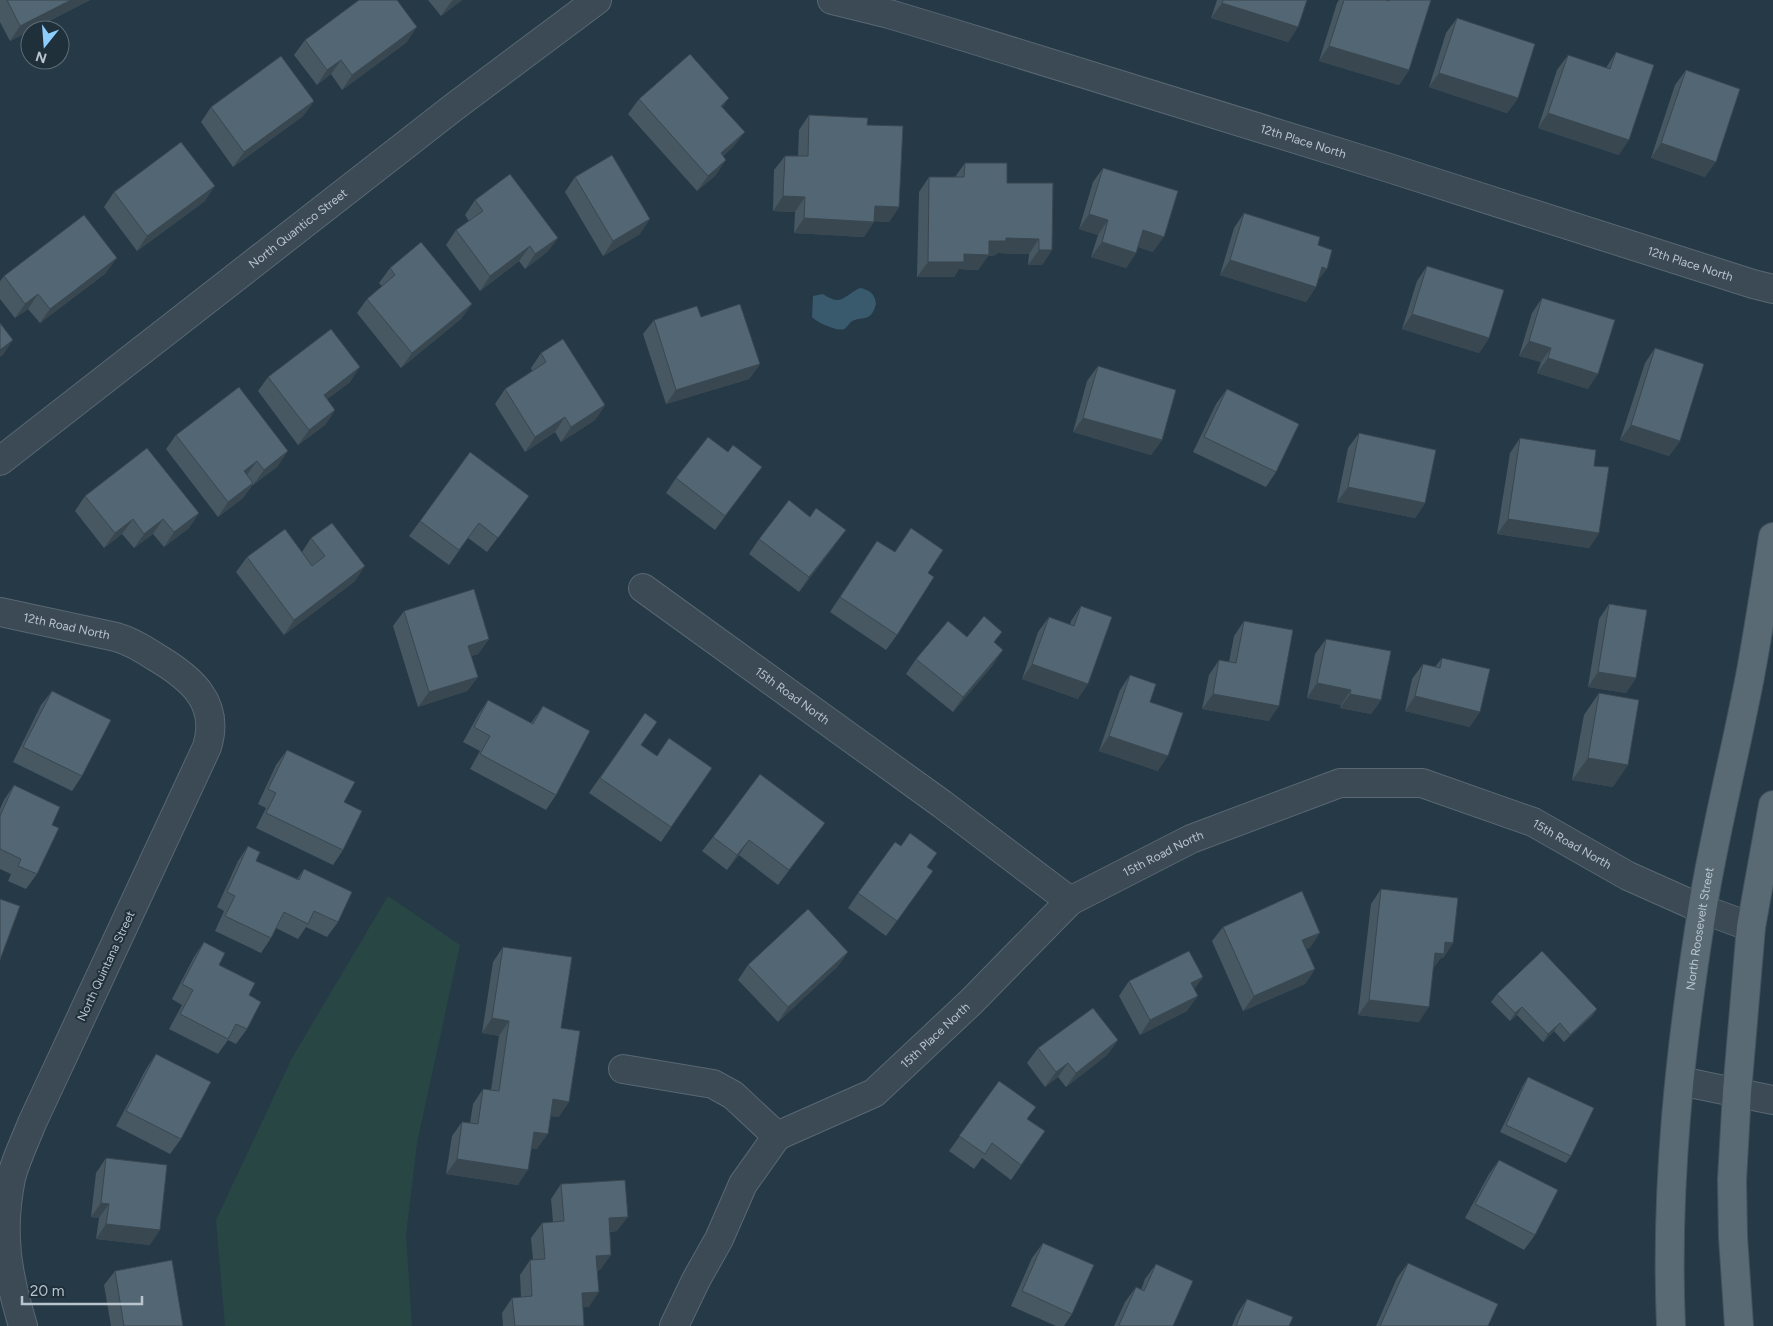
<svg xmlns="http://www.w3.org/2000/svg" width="1773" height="1326" font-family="Figtree,sans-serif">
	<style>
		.green { fill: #284644 }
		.water { fill: #39596d }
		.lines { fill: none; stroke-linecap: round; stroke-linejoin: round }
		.minor-casing { stroke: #596872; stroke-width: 30 }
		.major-casing { stroke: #44545e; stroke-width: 30 }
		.minor { stroke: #3b4a55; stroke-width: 28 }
		.major { stroke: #596a75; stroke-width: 28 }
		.wall { fill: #475863 }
		.shaded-wall { fill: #394750 }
		.building { fill: #526673; stroke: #394750 }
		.labels { text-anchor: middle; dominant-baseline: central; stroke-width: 4; stroke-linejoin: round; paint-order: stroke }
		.street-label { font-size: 12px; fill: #b9c5ce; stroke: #1f303a }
	</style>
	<rect width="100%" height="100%" fill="#263946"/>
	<path class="green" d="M388,896L460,945L417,1143L406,1235L412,1326H225L216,1220L292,1058Z"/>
	<path class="water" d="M860,288C870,290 875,294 876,304C871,322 865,316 852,321C849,323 847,328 844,329C838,332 816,322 812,317L813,296L823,294C842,307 843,296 860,288Z"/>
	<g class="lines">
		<defs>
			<g id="minor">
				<path id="s1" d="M832,0L889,14L949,32L1386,167L1753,284L1773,289"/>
				<path id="s2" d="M0,461L454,107L597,0"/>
				<path id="s3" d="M643,588L942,804L1070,901L1191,839L1340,783H1422L1533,822L1628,876L1702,909L1751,927"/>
				<path id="s4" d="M0,612L116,637C130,641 142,648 154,656C190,677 221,702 207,747L32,1123C25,1141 16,1159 11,1178C0,1233 7,1273 23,1326"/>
				<path d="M623,1069L713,1084L733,1095L777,1136"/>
				<path d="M1680,1081L1773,1100"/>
				<path id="s5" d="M777,1136L874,1093L971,1002L1070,901"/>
				<path d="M674,1326L696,1280L719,1239L743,1184L777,1136"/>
			</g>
			<g id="major">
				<path id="s6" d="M1671,1326C1665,1187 1680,1048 1702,911C1715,830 1736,751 1751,671C1759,627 1766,581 1773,537"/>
				<path d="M1739,1326L1733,1237L1732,1180L1737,1092L1751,927L1773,805"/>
			</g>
		</defs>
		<use href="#minor" class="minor-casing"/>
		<use href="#major" class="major-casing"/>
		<use href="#minor" class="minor"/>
		<use href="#major" class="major"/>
	</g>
	<g class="wall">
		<path d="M0,0H90L10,41L0,22Z"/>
		<path d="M428,0H462L441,16Z"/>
		<path d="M1217,0H1307L1298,27L1288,42L1211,18Z"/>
		<path d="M1339,0H1431L1409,70L1399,85L1319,61L1337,3Z"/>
		<path d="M1457,18L1518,98L1507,113L1429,87L1446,33Z"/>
		<path d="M305,40L407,42L342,90L331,74L317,85L294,55Z"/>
		<path d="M1616,52L1619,155L1538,128L1557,70L1568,55L1606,68Z"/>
		<path d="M1686,70L1705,177L1651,158L1675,85Z"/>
		<path d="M639,99L723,108L734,146L723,156L716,175L697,191L628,114Z"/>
		<path d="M314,101L303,116L233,167L201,122L211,107Z"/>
		<path d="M809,115L867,125L899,207L889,222L874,221L864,237L794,233L795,212L773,211L774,170L785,156H798L799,130Z"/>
		<path d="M965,163L1007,183L1052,250L1042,265H1028L1029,254L997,253L996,255L988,256L978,270L959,269L954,277H917L919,192L929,177H955Z"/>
		<path d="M1103,168L1153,252L1138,247L1136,253L1126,268L1091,257L1098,235L1079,229L1093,182Z"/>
		<path d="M575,177L640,234L603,256L565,192Z"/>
		<path d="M114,192L205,201L137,251L104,207Z"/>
		<path d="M475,200L558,238L547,252L525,269L519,261L480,291L446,245L456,230L469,221L465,215Z"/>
		<path d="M1244,213L1318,245V281L1316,287L1306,302L1220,275L1234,228Z"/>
		<path d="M1427,266L1489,338L1479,353L1402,329L1417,281Z"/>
		<path d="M390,268L462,318L401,368L357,313L367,299L382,286L379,283Z"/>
		<path d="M106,273L40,323L28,309L15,318L0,299V281L4,276Z"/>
		<path d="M1542,298L1588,389L1537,373L1541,362L1519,356L1532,313Z"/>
		<path d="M701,317L760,364L749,379L666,404L643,334L654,320Z"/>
		<path d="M1655,348L1680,441L1669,456L1620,440L1645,363Z"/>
		<path d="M541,353L605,405L595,420L561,442L555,432L525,452L495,404L505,389L532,371L531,368Z"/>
		<path d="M1098,366L1162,440L1151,455L1073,432L1087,381Z"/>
		<path d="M268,377L350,382L327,399L335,410L325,425L298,445L258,391Z"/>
		<path d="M1227,389L1276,472L1266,487L1193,452L1216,404Z"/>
		<path d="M1359,433L1425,503L1415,518L1337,502L1348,448Z"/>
		<path d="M176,435L278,466L253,485V484L243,498L218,517L166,449Z"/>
		<path d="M1520,438L1594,466L1599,533L1589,548L1497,534L1510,453Z"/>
		<path d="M728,452L762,467L715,530L666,493L676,478Z"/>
		<path d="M85,496L199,513L189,528L164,547L153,534L134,548L122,534L104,548L75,511Z"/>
		<path d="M518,511L487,552L468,538L449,565L409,536L420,521Z"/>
		<path d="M911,528L928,573L897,635L886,650L830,612L877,541L895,552Z"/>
		<path d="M311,538L355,581L284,635L236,572L247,557L302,552Z"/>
		<path d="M759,539L835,545L799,592L749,554Z"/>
		<path d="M1609,604L1636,678L1626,693L1588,687L1599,619Z"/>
		<path d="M1081,606L1078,699L1022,679L1038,632L1049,617L1070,625L1071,621Z"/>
		<path d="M404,611L489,639L478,654L471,656L478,677L467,691L418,707L393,626Z"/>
		<path d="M1244,621L1269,721L1202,709L1209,675L1219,660L1229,662L1234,636Z"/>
		<path d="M967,637L995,643L993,665L953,712L906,674L916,659Z"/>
		<path d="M1326,639L1381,700L1371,714L1340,708L1341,705L1307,698L1315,654Z"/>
		<path d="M1442,658L1470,727L1405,711L1412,679L1423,664L1435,667Z"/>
		<path d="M1130,675L1150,702L1158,771L1099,751L1120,690Z"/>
		<path d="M52,691L82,776L72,791L13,762L41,705Z"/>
		<path d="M1599,693L1613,787L1572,780L1584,715Z"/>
		<path d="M488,700L531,723L543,706L556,795L546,810L470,769L480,751L463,742L478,715Z"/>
		<path d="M645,713L641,745L657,756L712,768L661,842L589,793Z"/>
		<path d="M287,750L344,802L343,850L333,865L256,828L266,808L258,804L276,765Z"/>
		<path d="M14,785L37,874L26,889L8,881L11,874L0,869V809L4,800Z"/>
		<path d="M825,823L778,885L739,855L727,870L702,851L713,837Z"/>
		<path d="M248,846L256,861L297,879L304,869L338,922L327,937L306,927L298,939L276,928L271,938L261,953L215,931L224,911L217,907L238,861Z"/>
		<path d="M927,867L933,871L886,936L848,908L858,893Z"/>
		<path d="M1381,889L1453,943L1443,958H1441L1433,968L1419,1022L1358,1015L1371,904Z"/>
		<path d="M1223,927L1310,948L1306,949L1315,969L1305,984L1243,1011L1212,941Z"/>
		<path d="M204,942L219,965L249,995L247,1029L236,1044L228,1040L218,1054L169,1029L182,1005L172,999L194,957Z"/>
		<path d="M503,947L561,1028L559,1117L551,1116L537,1149L532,1148L518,1185L446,1174L452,1136L462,1122L470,1123L473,1104L483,1089L491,1090L499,1036L482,1033L493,962Z"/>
		<path d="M848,952L837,967L778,1022L738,980L748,965Z"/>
		<path d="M1203,977L1194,989L1187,1011L1140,1035L1119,996L1129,981Z"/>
		<path d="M1497,994L1597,1009L1592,1016L1564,1042L1554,1031L1543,1042L1517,1015L1510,1021L1491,1002Z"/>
		<path d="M1118,1040L1107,1055L1066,1087L1058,1077L1045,1087L1027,1063L1038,1048Z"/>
		<path d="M156,1054L181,1139L170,1154L116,1126L146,1069Z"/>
		<path d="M1528,1077L1571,1156L1566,1163L1500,1132L1523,1085Z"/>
		<path d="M999,1081L1027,1119L1045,1131L1011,1180L982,1158L974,1169L949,1151Z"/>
		<path d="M106,1158L150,1245L96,1239L99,1218L91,1217L96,1173Z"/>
		<path d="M1499,1160L1535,1235L1524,1250L1465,1218L1489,1174Z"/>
		<path d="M561,1184L617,1231L610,1232L601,1269L598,1270L589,1307H583L584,1326H503L502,1313L512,1298L521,1297L520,1275L530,1260H533L531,1238L542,1223L553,1222L551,1199Z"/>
		<path d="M1043,1243L1072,1314L1064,1326H1056L1011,1306L1032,1258Z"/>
		<path d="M1408,1263L1488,1326H1376L1397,1278Z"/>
		<path d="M1156,1264L1173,1326H1114L1125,1302L1136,1287L1141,1290L1145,1279Z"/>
		<path d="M115,1271L183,1326H111L104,1285Z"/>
		<path d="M1247,1299L1289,1326H1232L1237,1314Z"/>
	</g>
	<g class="shaded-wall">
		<path d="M71,0H90L10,41L20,26Z"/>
		<path d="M453,0H462L441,16L451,2Z"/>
		<path d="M1222,3L1298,27L1288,42L1211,18Z"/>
		<path d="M417,27L407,42L342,90L352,75Z"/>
		<path d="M1329,46L1409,70L1399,85L1319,61Z"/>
		<path d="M341,60L331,74L317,85L327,70Z"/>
		<path d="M1439,73L1518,98L1507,113L1429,87Z"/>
		<path d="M729,98L719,113L721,106Z"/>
		<path d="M314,101L303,116L233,167L244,152Z"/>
		<path d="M1548,113L1629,140L1619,155L1538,128Z"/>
		<path d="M745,132L734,146L710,168L721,153Z"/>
		<path d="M1661,143L1716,162L1705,177L1651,158Z"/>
		<path d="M726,160L716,175L697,191L708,176Z"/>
		<path d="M215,186L205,201L137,251L147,236Z"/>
		<path d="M783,196L805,197L795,212L773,211Z"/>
		<path d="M875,206L899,207L889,222L865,221Z"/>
		<path d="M1089,214L1108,220L1098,235L1079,229Z"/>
		<path d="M804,218L874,222L864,237L794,233Z"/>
		<path d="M650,219L640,234L603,256L613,241Z"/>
		<path d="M1143,230L1164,237L1153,252L1133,245Z"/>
		<path d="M558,238L547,252L525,269L535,254Z"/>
		<path d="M1006,238L1039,239L1029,254L997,253L996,255L988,256L978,270L959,269L954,277H917L928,262L964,254L989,241Z"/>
		<path d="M1102,242L1136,253L1126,268L1091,257Z"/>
		<path d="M530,246L519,261L480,291L490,276Z"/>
		<path d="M1039,250H1052L1042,265H1028Z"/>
		<path d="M117,258L106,273L40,323L50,309Z"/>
		<path d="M1230,260L1316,287L1306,302L1220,275Z"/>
		<path d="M1322,267L1327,269L1316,283Z"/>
		<path d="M38,294L28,309L15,318L25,304Z"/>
		<path d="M472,304L462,318L401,368L412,353Z"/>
		<path d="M1412,314L1489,338L1479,353L1402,329Z"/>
		<path d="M13,340L3,355L0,357V350Z"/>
		<path d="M1529,341L1551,348L1541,362L1519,356Z"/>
		<path d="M1548,358L1598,374L1588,389L1537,373Z"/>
		<path d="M760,364L749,379L666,404L676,390Z"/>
		<path d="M360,367L350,382L313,410L324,395Z"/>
		<path d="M605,405L595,420L561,442L571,427Z"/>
		<path d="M335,410L325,425L298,445L309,430Z"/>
		<path d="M565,417L555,432L525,452L535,437Z"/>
		<path d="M1083,418L1162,440L1151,455L1073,432Z"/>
		<path d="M1631,425L1680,441L1669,456L1620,440Z"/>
		<path d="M288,451L278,466L253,485L264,470Z"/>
		<path d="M257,461L246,476L244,471Z"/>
		<path d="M762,467L752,481L715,530L725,516Z"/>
		<path d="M253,483L243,498L218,517L228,502Z"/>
		<path d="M1348,487L1425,503L1415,518L1337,502Z"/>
		<path d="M199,513L189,528L164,547L174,532Z"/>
		<path d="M133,519L122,534L104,548L115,533Z"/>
		<path d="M163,519L153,534L134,548L144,534Z"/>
		<path d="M1508,519L1599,533L1589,548L1497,534Z"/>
		<path d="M846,530L835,545L799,592L809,577Z"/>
		<path d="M365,566L355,581L284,635L294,620Z"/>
		<path d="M489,639L478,654L457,661L468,646Z"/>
		<path d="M1003,650L993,665L953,712L963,697Z"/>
		<path d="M1032,664L1088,684L1078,699L1022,679Z"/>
		<path d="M1598,672L1636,678L1626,693L1588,687Z"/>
		<path d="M478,677L467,691L418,707L429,692Z"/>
		<path d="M1317,683L1351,690L1341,705L1307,698Z"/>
		<path d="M1213,694L1279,706L1269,721L1202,709Z"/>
		<path d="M1350,694L1381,700L1371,714L1340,708Z"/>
		<path d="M1415,696L1480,712L1470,727L1405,711Z"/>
		<path d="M1109,736L1168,756L1158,771L1099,751Z"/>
		<path d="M1588,758L1628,765L1613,787L1572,780Z"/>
		<path d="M825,823L814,838L778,885L789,870Z"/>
		<path d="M749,840L739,855L727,870L737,855Z"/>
		<path d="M1320,933L1310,948L1292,955L1302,940Z"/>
		<path d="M1445,942L1453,943L1443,958H1441L1433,969L1435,953Z"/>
		<path d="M848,952L837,967L778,1022L788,1007Z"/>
		<path d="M1315,969L1305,984L1243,1011L1254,996Z"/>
		<path d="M1203,977L1192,992L1191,983Z"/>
		<path d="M1198,996L1187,1011L1140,1035L1150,1020Z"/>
		<path d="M1369,1000L1429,1007L1419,1022L1358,1015Z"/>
		<path d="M1522,1007L1517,1015L1510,1021L1515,1013Z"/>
		<path d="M1597,1009L1592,1016L1564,1042L1570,1035Z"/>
		<path d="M492,1018L509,1021L499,1036L482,1033Z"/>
		<path d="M1560,1023L1554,1031L1543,1042L1548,1034Z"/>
		<path d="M1118,1040L1107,1055L1066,1087L1076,1073Z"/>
		<path d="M1068,1063L1058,1077L1045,1087L1056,1072Z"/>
		<path d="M553,1099L569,1102L559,1117L543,1114Z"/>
		<path d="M534,1132L548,1134L537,1149L524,1147Z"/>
		<path d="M457,1159L528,1170L518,1185L446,1174Z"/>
		<path d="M101,1203L109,1204L99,1218L91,1217Z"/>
		<path d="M628,1217L617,1231L599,1233L609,1218Z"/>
		<path d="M106,1224L160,1230L150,1245L96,1239Z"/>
		<path d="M611,1255L601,1269L586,1270L596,1256Z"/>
		<path d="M599,1292L589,1307L571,1308L582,1293Z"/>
	</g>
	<g class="building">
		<path d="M7,0H71L20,26Z"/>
		<path d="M359,0H397L417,27L352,75L341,60L327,70L305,40Z"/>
		<path d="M1223,0H1307L1298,27L1222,3Z"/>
		<path d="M1344,0H1386L1389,1V0H1431L1409,70L1329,46Z"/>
		<path d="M1457,18L1535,44L1518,98L1439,73Z"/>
		<path d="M1616,52L1654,65L1629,140L1548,113L1568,55L1610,69Z"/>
		<path d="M690,54L729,98L721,106L745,132L721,153L726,160L708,176L639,99Z"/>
		<path d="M281,56L314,101L244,152L211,107Z"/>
		<path d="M1686,70L1740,89L1716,162L1661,143Z"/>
		<path d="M809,115L868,118L867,125L903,126L899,207L875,206L874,222L804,218L805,197L783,196L785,156H808Z"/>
		<path d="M181,142L215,186L147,236L114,192Z"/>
		<path d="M612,155L650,219L613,241L575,177Z"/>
		<path d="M965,163H1007V183H1053L1052,250H1039V239L1006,238V241H989V255L964,254V262H928L929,177H964Z"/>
		<path d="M1103,168L1178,191L1164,237L1143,230L1136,253L1102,242L1108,220L1089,214Z"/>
		<path d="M510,174L558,238L535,254L530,246L490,276L456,230L483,211L475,200Z"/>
		<path d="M1244,213L1320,237L1318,245L1332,250L1327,269L1322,267L1316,287L1230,260Z"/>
		<path d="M84,215L117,258L50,309L38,294L25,304L4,276Z"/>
		<path d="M421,242L472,304L412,353L367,299L395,275L390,268Z"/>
		<path d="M1427,266L1504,290L1489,338L1412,314Z"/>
		<path d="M1542,298L1615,320L1598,374L1548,358L1551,348L1529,341Z"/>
		<path d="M740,304L760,364L676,390L654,320L697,306L701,317Z"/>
		<path d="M0,323L13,340L0,350Z"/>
		<path d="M331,329L360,367L324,395L335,410L309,430L268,377Z"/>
		<path d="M563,339L605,405L571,427L565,417L535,437L505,389L546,362L541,353Z"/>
		<path d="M1655,348L1704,364L1680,441L1631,425Z"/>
		<path d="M1098,366L1176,390L1162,440L1083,418Z"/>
		<path d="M239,387L288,451L264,470L257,461L244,471L253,483L228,502L176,435Z"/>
		<path d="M1227,389L1299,424L1276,472L1204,437Z"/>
		<path d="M1359,433L1436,450L1425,503L1348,487Z"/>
		<path d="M708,437L728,452L733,445L762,467L725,516L676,478Z"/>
		<path d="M1520,438L1596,450L1594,466L1609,467L1599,533L1508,519Z"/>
		<path d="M147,448L199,513L174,532L163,519L144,534L133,519L115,533L85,496Z"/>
		<path d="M470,452L529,496L498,538L479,523L459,550L420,521Z"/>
		<path d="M789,500L810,517L816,508L846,530L809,577L759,539Z"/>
		<path d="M332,523L365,566L294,620L247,557L285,529L312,566L325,556L311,538Z"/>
		<path d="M911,528L943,550L928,573L934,577L897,635L840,597L877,541L895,552Z"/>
		<path d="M474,589L489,639L468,646L478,677L429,692L404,611Z"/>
		<path d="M1609,604L1647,610L1636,678L1598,672Z"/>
		<path d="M1081,606L1112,617L1088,684L1032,664L1049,617L1074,626Z"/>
		<path d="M984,616L1002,632L994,642L1003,650L963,697L916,659L948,621L967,637Z"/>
		<path d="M1244,621L1293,630L1279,706L1213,694L1219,660L1236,663Z"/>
		<path d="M1326,639L1391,651L1381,700L1350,694L1351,690L1317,683Z"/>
		<path d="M1442,658L1490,669L1480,712L1415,696L1423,664L1440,668Z"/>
		<path d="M1130,675L1156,684L1150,702L1183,713L1168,756L1109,736Z"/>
		<path d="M52,691L111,720L82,776L23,747Z"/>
		<path d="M1599,693L1639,700L1628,765L1588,758Z"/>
		<path d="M488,700L533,724L543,706L590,731L556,795L480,754L490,736L474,727Z"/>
		<path d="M645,713L657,722L641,745L657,756L669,738L712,768L671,827L600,778Z"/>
		<path d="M287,750L355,782L344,802L362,811L343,850L266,813L276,793L268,789Z"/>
		<path d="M760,774L825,823L789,870L749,840L737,855L713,837Z"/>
		<path d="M14,785L60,807L52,825L59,828L37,874L18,866L21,859L0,849V816Z"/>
		<path d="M910,833L937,853L927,867L933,871L897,921L858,893L895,842L901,846Z"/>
		<path d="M248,846L260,852L256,861L299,880L304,869L352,892L338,922L314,911L308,924L284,912L271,938L225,916L235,896L227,892Z"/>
		<path d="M1381,889L1458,898L1453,943L1445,942L1444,954L1435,953L1429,1007L1369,1000Z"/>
		<path d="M1302,891L1320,933L1302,940L1315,969L1254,996L1223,927Z"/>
		<path d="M0,899L20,906L0,960Z"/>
		<path d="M808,909L848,952L788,1007L748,965Z"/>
		<path d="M204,942L225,953L219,965L255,983L249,995L261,1002L247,1029L236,1024L228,1039L180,1014L193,990L182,984Z"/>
		<path d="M503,947L572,957L561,1028L580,1031L569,1102L553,1099L548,1134L534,1132L528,1170L457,1159L462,1122L478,1124L483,1089L499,1091L509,1021L492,1018Z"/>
		<path d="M1189,951L1203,977L1191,983L1198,996L1150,1020L1129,981Z"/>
		<path d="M1542,951L1597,1009L1570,1035L1560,1023L1548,1034L1522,1007L1515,1013L1497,994Z"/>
		<path d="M1093,1008L1118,1040L1076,1073L1068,1063L1056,1072L1038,1048Z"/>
		<path d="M156,1054L211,1082L181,1139L126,1111Z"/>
		<path d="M1528,1077L1594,1108L1571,1156L1506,1125Z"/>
		<path d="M999,1081L1036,1107L1027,1119L1045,1131L1021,1165L992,1143L985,1154L959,1136Z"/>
		<path d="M106,1158L167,1165L160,1230L106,1224L109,1204L101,1203Z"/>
		<path d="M1499,1160L1558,1190L1535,1235L1475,1204Z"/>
		<path d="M625,1180L628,1217L609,1218L611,1255L596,1256L599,1292L582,1293L584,1326H515L512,1298L532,1296L530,1260L545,1259L542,1223L564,1221L561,1184Z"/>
		<path d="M1043,1243L1094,1265L1072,1314L1022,1291Z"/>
		<path d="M172,1260L183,1326H124L115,1271Z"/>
		<path d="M1408,1263L1498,1304L1488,1326H1380Z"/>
		<path d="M1156,1264L1193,1281L1173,1326H1121L1119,1325L1136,1287L1144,1291Z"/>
		<path d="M1247,1299L1293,1317L1289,1326H1236Z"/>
	</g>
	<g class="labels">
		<g class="street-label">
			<text stroke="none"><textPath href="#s1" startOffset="492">12th Place North</textPath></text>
			<text stroke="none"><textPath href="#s2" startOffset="378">North Quantico Street</textPath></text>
			<text stroke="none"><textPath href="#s1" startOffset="898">12th Place North</textPath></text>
			<text stroke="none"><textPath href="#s4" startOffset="68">12th Road North</textPath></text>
			<text stroke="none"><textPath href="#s3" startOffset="184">15th Road North</textPath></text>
			<text stroke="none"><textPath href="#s3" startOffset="1069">15th Road North</textPath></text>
			<text stroke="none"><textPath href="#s3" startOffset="634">15th Road North</textPath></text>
			<text stroke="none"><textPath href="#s6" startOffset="399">North Roosevelt Street</textPath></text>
			<text transform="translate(106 966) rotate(-65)">North Quintana Street</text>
			<text stroke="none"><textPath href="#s5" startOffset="190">15th Place North</textPath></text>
		</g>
	</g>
	<g transform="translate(45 45) rotate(197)"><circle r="24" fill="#1f303a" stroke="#5d6c75"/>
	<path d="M0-4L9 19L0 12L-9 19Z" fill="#8ecefe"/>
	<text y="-8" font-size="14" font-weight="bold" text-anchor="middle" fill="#b9c5ce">N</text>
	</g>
	<path d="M22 1296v8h120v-8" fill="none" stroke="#b9c5ce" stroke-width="2.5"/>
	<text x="30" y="1296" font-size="15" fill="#b9c5ce" stroke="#1f303a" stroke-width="4" paint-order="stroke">20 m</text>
</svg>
